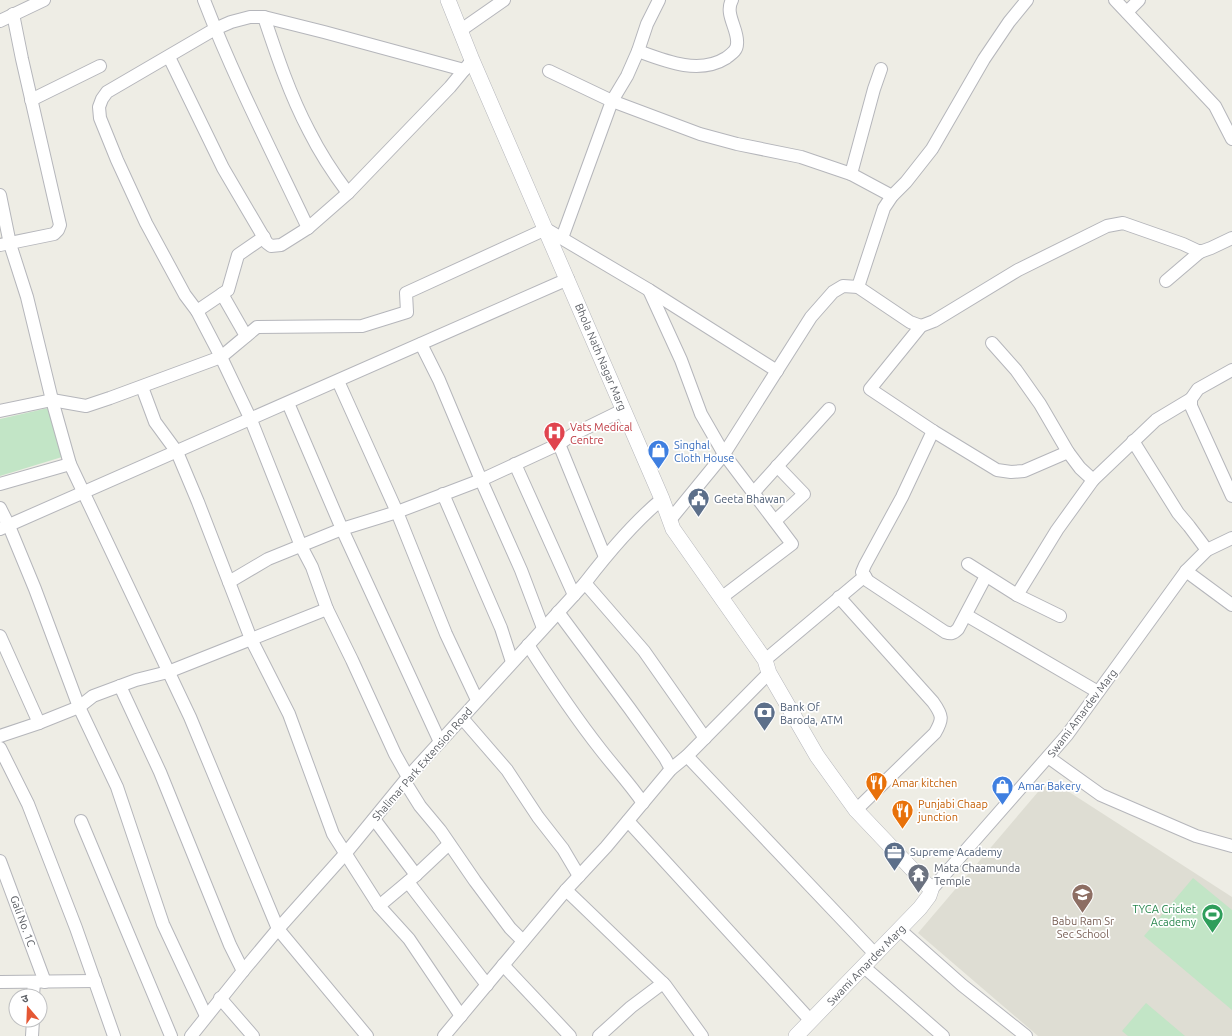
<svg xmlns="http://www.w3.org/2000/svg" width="1232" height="1036" font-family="Ubuntu,'Noto Sans Devanagari',sans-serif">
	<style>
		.education { fill: #deddd3 }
		.green { fill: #c2e5c6 }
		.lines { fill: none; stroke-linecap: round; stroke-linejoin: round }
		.minor-casing { stroke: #b5b6bb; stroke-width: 14 }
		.tertiary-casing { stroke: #b5b6bb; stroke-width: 16 }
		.minor { stroke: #fff; stroke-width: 12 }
		.tertiary { stroke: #fff; stroke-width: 15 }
		.labels { text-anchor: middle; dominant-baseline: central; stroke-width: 3.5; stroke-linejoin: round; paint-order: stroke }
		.street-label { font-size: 11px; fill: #5c5f65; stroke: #fff }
		.health-label { font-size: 11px; fill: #be3a42; stroke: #fff; text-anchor: start }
		.shop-label { font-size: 11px; fill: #366cbe; stroke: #fff; text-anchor: start }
		.service-label { font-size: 11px; fill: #4e5e75; stroke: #fff; text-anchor: start }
		.food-label { font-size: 11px; fill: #c56008; stroke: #fff; text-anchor: start }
		.worship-label { font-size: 11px; fill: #5b616d; stroke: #fff; text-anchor: start }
		.leisure-label { font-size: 11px; fill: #27864d; stroke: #fff; text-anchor: end }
		.education-label { font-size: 11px; fill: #785e54; stroke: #fff }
	</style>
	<rect width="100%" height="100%" fill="#eeede5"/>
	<path class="education" d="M1049,779L1232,897V1036H1038L918,933Z"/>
	<g class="green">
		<path d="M48,408L62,457L0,476V419Z"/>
		<path d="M1193,878L1232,910V1010L1144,936Z"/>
		<path d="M1146,1003L1185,1036H1128L1122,1031Z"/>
	</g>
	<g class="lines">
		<defs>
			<g id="minor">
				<path d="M204,0C234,78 272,152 308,228"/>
				<path d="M1115,0L1215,106L1232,139"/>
				<path d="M1127,12L1139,0"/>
				<path d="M264,17C277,56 290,95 309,131C320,153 333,173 348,193"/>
				<path d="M0,21L44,0"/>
				<path d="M461,30L504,0"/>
				<path d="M638,51C665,61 699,75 726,58C731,54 737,51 737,44C739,30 724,14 732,0"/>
				<path d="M169,57L223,168L267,243L271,246L281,245L308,228L348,193L450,87L469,64"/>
				<path d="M464,70L324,32L264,17H250L231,22L215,29L107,92L102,99L99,107L100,118L117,160L146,223L185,295L197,311L221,357L257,327L362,326L407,312L406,293L546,229L649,290L777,371"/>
				<path d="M549,71L612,101L700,134L737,144L801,157L851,174L892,196"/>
				<path d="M31,100L100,66"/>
				<path d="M851,174L874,89L881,69"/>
				<path d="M0,195L10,244L27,297L52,400L70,464"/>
				<path d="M562,238L612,101L627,76L638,51L647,24L659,0"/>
				<path d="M0,245L54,234L58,230L60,225L22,59L13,14"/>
				<path d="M1166,281L1200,252"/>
				<path d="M858,287L884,208L892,196L906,182L932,149L984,59L1009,22L1027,0"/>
				<path d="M649,290L681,360L701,414L724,454L792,544L721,598"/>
				<path d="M222,294L246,336"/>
				<path d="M197,311L228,290L238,255L264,237"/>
				<path d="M992,343L1016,370L1040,404L1068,452L1080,468L1093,480"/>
				<path d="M421,344L439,380L481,480L521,570L543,628"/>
				<path d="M1232,370L1198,389L1191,399V406L1232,496"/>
				<path d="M338,381L397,512L446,634L477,700"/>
				<path d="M142,387L155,422L177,452L198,502L251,639L289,714L333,834L379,906L409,939L461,1016"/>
				<path d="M288,403L342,529L440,742"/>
				<path d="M0,411L52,400L86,406L110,398L221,357L251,420L301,546L312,567L327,609L352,660L395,754L408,777"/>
				<path d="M933,431L902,497L865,565L862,572L868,581L945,632C951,634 953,634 958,629L986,576"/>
				<path d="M1133,441L1178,513L1189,526L1207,550"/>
				<path d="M559,444L605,557"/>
				<path d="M1068,452L1024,471L1011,472L997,470L933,431L870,389L921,326L934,321L1018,270L1107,226L1123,223L1183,244L1200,252L1211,248L1232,238"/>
				<path d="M515,464L574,595"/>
				<path d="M0,484L70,464L190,717L278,929L367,1036"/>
				<path d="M754,492L829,409"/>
				<path d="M443,494L501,628L512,662"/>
				<path d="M0,508L9,526L35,589L79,707L117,787L163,924L206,1016"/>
				<path d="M670,520L724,454L811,317L833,292L843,286L858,287L910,322L921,326"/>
				<path d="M775,521L804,494L777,466"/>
				<path d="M0,529L568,279"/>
				<path d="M968,564L1017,595L1060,616"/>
				<path d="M1186,571L1232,605"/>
				<path d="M229,582L268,559L342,529L397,512L481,480L559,444L572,435L623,410"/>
				<path d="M585,583L644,651L705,738"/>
				<path d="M1017,595L1057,530L1093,480L1156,420L1191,399"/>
				<path d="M839,597L933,702C943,716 943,719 935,733L856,810"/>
				<path d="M558,612L630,709L665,758L671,769"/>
				<path d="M966,615L1098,692"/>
				<path d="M0,636L39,723"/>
				<path d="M528,645C551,681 575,717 601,750C615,768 630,784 643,803"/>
				<path d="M765,660L865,576"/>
				<path d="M120,686L160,772L230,945L243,971"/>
				<path d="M462,718L507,770L538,817L563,849L579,876"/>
				<path d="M0,736L39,723L79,707L93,696L136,680L168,672L327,609"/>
				<path d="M0,748L28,804L76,928L114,1036"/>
				<path d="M687,756L876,955"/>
				<path d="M1048,757L1101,795L1196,836L1232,846"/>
				<path d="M405,782L420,806L440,830L475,881L510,928L523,941"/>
				<path d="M374,819L416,875"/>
				<path d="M81,821L171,1036"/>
				<path d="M628,821L811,1021"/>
				<path d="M0,861L45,982"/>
				<path d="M408,882L487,985"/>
				<path d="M566,890L665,985L702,1036"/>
				<path d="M931,890L1067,735L1186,571L1207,550L1232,538"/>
				<path d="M379,906L416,875L449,844"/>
				<path d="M900,930L962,985L1026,1036"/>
				<path d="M503,965L570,1036"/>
				<path d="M864,967L943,1036"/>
				<path d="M0,982L95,981"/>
				<path d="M33,996L34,982"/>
				<path d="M220,998L253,1036"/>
				<path d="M32,1036L33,1020"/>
				<path d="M191,1036L243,971L278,929L345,854L408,777L585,583C608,553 633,523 662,499"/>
				<path d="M444,1036L566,890L606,847L671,769L687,756L769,673"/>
				<path d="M599,1036L631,1007L663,983"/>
			</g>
			<path id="tertiary" d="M448,0L472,60L662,499L673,529L765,660L769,673L817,756L856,810L929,887L931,890L929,896L920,908L796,1036"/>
		</defs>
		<use href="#minor" class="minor-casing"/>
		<use href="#tertiary" class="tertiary-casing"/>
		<use href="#minor" class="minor"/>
		<use href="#tertiary" class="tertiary"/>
	</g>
	<defs>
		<symbol id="hospital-pin" viewBox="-11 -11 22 30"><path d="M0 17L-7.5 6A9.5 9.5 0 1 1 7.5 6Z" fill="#e0444e" stroke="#fff"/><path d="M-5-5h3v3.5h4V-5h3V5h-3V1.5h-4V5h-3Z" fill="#fff"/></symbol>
		<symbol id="shop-pin" viewBox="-11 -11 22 30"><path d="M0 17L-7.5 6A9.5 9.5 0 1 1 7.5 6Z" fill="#3f7fe0" stroke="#fff"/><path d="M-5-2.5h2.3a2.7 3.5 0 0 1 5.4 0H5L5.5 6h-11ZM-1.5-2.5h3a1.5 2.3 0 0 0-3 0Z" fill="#fff"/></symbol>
		<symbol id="civic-pin" viewBox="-11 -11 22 30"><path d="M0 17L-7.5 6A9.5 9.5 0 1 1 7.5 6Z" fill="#5c6f8a" stroke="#fff"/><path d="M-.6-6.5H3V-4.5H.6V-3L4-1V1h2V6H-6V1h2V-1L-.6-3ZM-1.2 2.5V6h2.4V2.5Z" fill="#fff"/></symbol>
		<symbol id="bank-pin" viewBox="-11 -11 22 30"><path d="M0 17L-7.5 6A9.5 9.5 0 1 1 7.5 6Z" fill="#5c6f8a" stroke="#fff"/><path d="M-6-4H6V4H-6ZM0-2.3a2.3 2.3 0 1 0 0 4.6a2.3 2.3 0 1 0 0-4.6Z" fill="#fff"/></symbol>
		<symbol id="restaurant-pin" viewBox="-11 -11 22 30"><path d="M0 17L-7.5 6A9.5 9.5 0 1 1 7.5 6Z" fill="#e8710a" stroke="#fff"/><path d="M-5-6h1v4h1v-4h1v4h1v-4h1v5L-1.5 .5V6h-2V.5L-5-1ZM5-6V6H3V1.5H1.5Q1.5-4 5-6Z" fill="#fff"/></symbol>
		<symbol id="office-pin" viewBox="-11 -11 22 30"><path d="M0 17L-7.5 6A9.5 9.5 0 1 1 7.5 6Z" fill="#5c6f8a" stroke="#fff"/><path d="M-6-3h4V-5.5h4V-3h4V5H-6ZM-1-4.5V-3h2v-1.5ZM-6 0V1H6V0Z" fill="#fff"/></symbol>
		<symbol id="temple-pin" viewBox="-11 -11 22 30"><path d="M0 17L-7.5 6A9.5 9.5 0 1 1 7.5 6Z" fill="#6b7280" stroke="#fff"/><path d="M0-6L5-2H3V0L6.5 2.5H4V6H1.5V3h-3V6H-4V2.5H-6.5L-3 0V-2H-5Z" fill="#fff"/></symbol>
		<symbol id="school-pin" viewBox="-11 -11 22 30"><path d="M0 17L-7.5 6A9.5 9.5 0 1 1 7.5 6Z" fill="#8d6e63" stroke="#fff"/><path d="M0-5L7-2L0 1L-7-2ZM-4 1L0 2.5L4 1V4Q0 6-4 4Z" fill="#fff"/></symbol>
		<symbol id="stadium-pin" viewBox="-11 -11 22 30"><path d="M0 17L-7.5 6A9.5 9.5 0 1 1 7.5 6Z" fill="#2e9e5b" stroke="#fff"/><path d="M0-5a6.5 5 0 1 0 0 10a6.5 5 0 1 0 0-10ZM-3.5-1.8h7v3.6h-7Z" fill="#fff"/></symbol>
	</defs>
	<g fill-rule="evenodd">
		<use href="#hospital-pin" x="542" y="420" width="25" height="34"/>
		<use href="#shop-pin" x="646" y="438" width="25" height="34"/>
		<use href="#civic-pin" x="686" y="486" width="25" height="34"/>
		<use href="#bank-pin" x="752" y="700" width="25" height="34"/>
		<use href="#restaurant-pin" x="864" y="770" width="25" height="34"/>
		<use href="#shop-pin" x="990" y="774" width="25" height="34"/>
		<use href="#restaurant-pin" x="890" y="798" width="25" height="34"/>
		<use href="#office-pin" x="882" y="840" width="25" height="34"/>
		<use href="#temple-pin" x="906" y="862" width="25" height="34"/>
		<use href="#school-pin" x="1070" y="882" width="25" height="34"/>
		<use href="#stadium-pin" x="1200" y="902" width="25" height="34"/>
	</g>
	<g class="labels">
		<g class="street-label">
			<text transform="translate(601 357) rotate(67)">Bhola Nath Nagar Marg</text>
			<text transform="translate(1082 713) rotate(-53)">Swami Amardev Marg</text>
			<text transform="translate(422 764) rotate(-49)">Shalimar Park Extension Road</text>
			<text transform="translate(23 921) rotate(70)">Gali No. 1C</text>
			<text transform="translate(866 965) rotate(-46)">Swami Amardev Marg</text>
		</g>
		<g class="health-label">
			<text x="570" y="427">Vats Medical<tspan x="570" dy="13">Centre</tspan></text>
		</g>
		<g class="shop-label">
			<text x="674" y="445">Singhal<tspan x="674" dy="13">Cloth House</tspan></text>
			<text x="1018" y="786">Amar Bakery</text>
		</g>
		<g class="service-label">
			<text x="714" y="499">Geeta Bhawan</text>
			<text x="780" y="707">Bank Of<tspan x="780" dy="13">Baroda, ATM</tspan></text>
			<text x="910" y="852">Supreme Academy</text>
		</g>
		<g class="food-label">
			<text x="892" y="783">Amar kitchen</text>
			<text x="918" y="804">Punjabi Chaap<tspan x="918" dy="13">junction</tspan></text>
		</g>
		<g class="worship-label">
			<text x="934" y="868">Mata Chaamunda<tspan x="934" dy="13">Temple</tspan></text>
		</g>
		<g class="leisure-label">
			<text x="1196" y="909">TYCA Cricket<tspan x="1196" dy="13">Academy</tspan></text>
		</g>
		<g class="education-label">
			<text x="1083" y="921">Babu Ram Sr<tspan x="1083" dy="13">Sec School</tspan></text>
		</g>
	</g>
	<g transform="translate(28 1008) rotate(341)"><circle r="19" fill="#ffffff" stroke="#bebfc1"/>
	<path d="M0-3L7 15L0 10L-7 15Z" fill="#e55734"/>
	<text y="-6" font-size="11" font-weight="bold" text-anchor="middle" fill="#5c5f65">उ</text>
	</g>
</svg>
